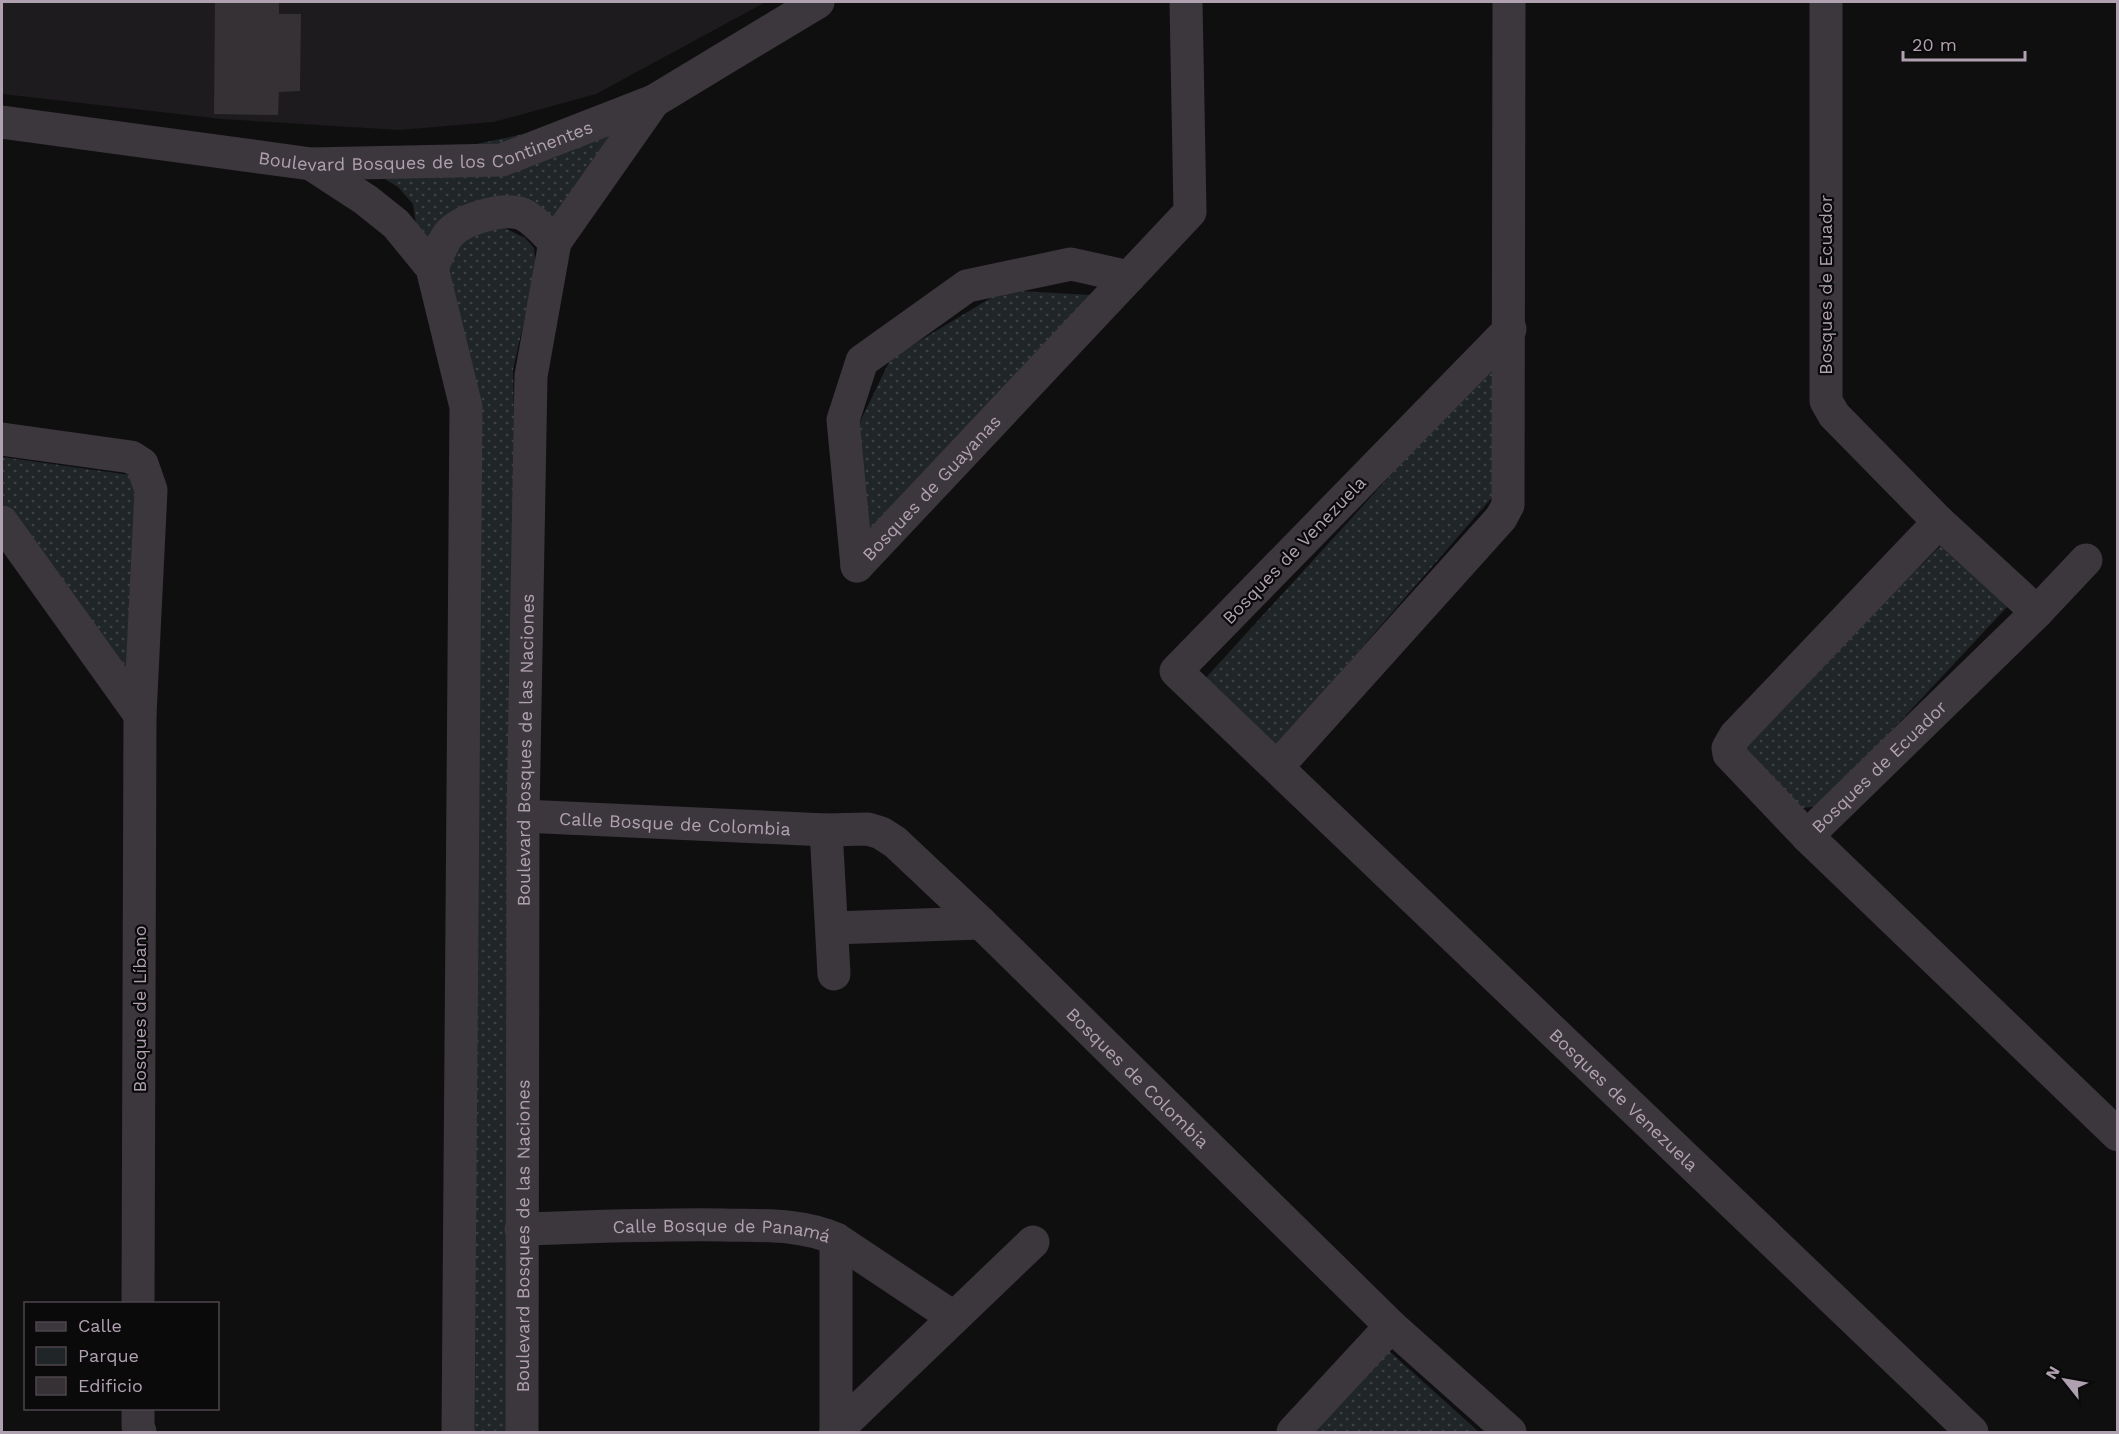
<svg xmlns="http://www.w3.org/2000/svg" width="2119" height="1434" font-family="'Work Sans',sans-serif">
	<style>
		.built { fill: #1d1b1d }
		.green { fill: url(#green-dots) }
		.building { fill: #353135 }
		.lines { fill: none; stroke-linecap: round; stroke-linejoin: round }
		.minor { stroke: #3c373c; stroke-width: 33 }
		.labels { text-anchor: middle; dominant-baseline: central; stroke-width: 4.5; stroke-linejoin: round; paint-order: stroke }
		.street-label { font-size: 18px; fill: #b0a1b1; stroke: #0b0a0b }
	</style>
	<defs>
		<pattern id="green-dots" width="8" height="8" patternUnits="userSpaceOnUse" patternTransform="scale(1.5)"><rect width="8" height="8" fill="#202528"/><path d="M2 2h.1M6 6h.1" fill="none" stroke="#3e4245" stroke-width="1.8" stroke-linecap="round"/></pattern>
	</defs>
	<rect width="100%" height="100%" fill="#100f10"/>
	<path class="built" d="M2,2H766L596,94L494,122L399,130L222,119L2,94Z"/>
	<g class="green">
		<path d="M638,94L555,224L540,205L525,199L420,254L413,204L398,187L365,167L558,127Z"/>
		<path d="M503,227L525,238L534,248L536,267L513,370L519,661L513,1432H454L455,458L446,364L433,294L453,248L471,234Z"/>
		<path d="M1004,290L1090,295L869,532L858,426L891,358Z"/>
		<path d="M1493,363L1495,494L1274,749L1202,682Z"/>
		<path d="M2,457L130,475L144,494L131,671L120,673L2,514Z"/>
		<path d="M1943,543L2001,590L2007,607L1821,806L1792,809L1740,758L1747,742Z"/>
		<path d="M1378,1341L1479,1432H1295Z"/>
	</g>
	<path class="building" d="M215,2H279V14H301L300,91L279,92L278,115L214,114Z"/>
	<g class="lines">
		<g class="minor">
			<path d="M1826,2V401L1834,415L1939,522L2037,612"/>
			<path id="s1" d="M2,122L311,164L502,160L654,101L818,2"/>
			<path d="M311,164L366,200L396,224L432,268L466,407L458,1432"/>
			<path d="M432,268C437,257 442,243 449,234C461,220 500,208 519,213C533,217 545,233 555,242"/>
			<path id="s2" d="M1510,329L1176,671L1972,1432"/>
			<path d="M2,439L131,457L142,464L151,490L140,715"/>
			<path d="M2,522L140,715L138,1304"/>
			<path d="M1939,522L1735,736L1728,748L1729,754L1807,836L2118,1135"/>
			<path id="s3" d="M857,566L1190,212L1186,2"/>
			<path d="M857,566L843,420L862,361L967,286L1071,264L1129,277"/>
			<path d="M1278,766L1501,518L1508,505L1509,2"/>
			<path id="s4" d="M523,816L826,830L868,829L881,833L895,842L981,923L1391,1326L1510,1432"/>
			<path d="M826,830L834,974"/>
			<path id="s5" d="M1807,836L2037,612L2086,560"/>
			<path d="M832,928L981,923"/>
			<path id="s6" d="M521,1229C589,1227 656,1224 723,1225C762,1226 800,1223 836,1239L953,1317"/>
			<path d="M836,1239V1432"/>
			<path d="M138,1408V1426L140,1432"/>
			<path d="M836,1431L1033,1242"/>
			<path id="s7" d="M522,1432L523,816L531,376L555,242L654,101"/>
			<path d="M1293,1432L1391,1326"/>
		</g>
	</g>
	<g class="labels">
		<g class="street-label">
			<text stroke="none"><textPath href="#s1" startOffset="429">Boulevard Bosques de los Continentes</textPath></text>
			<text transform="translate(1825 285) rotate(-90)">Bosques de Ecuador</text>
			<text stroke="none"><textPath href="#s3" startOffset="108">Bosques de Guayanas</textPath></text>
			<text transform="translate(1294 550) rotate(-46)">Bosques de Venezuela</text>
			<text stroke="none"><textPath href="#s7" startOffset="682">Boulevard Bosques de las Naciones</textPath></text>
			<text stroke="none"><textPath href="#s5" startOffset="100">Bosques de Ecuador</textPath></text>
			<text stroke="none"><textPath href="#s4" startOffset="152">Calle Bosque de Colombia</textPath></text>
			<text transform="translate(139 1009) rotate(-90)">Bosques de Líbano</text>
			<text stroke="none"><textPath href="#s4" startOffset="714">Bosques de Colombia</textPath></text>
			<text stroke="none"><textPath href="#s2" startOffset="1098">Bosques de Venezuela</textPath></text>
			<text stroke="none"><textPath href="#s6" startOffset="201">Calle Bosque de Panamá</textPath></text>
			<text stroke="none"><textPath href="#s7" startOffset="196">Boulevard Bosques de las Naciones</textPath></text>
		</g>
	</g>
	<rect width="2119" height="1434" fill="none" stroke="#b0a1b1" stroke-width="6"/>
	<rect x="24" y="1302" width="195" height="108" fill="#0b0a0b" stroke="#4d464d" stroke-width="1.5"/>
	<rect x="36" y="1322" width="30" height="9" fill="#3c373c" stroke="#4d464d" stroke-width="1.5"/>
	<text x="78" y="1332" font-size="18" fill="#b0a1b1">Calle</text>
	<rect x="36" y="1347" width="30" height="18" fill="#202528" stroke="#4d464d" stroke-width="1.5"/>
	<text x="78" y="1362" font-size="18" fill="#b0a1b1">Parque</text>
	<rect x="36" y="1377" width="30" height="18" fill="#353135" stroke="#4d464d" stroke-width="1.5"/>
	<text x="78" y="1392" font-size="18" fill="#b0a1b1">Edificio</text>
	<g transform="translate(2065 1380) rotate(301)" stroke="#0b0a0b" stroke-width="4.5" paint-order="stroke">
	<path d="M0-4.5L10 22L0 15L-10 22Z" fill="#b0a1b1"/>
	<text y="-9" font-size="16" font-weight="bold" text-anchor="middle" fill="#b0a1b1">N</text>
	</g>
	<path d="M1903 51v9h122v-9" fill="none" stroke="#b0a1b1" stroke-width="3"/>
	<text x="1912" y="51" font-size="18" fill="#b0a1b1" stroke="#0b0a0b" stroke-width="4.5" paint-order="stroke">20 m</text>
</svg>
